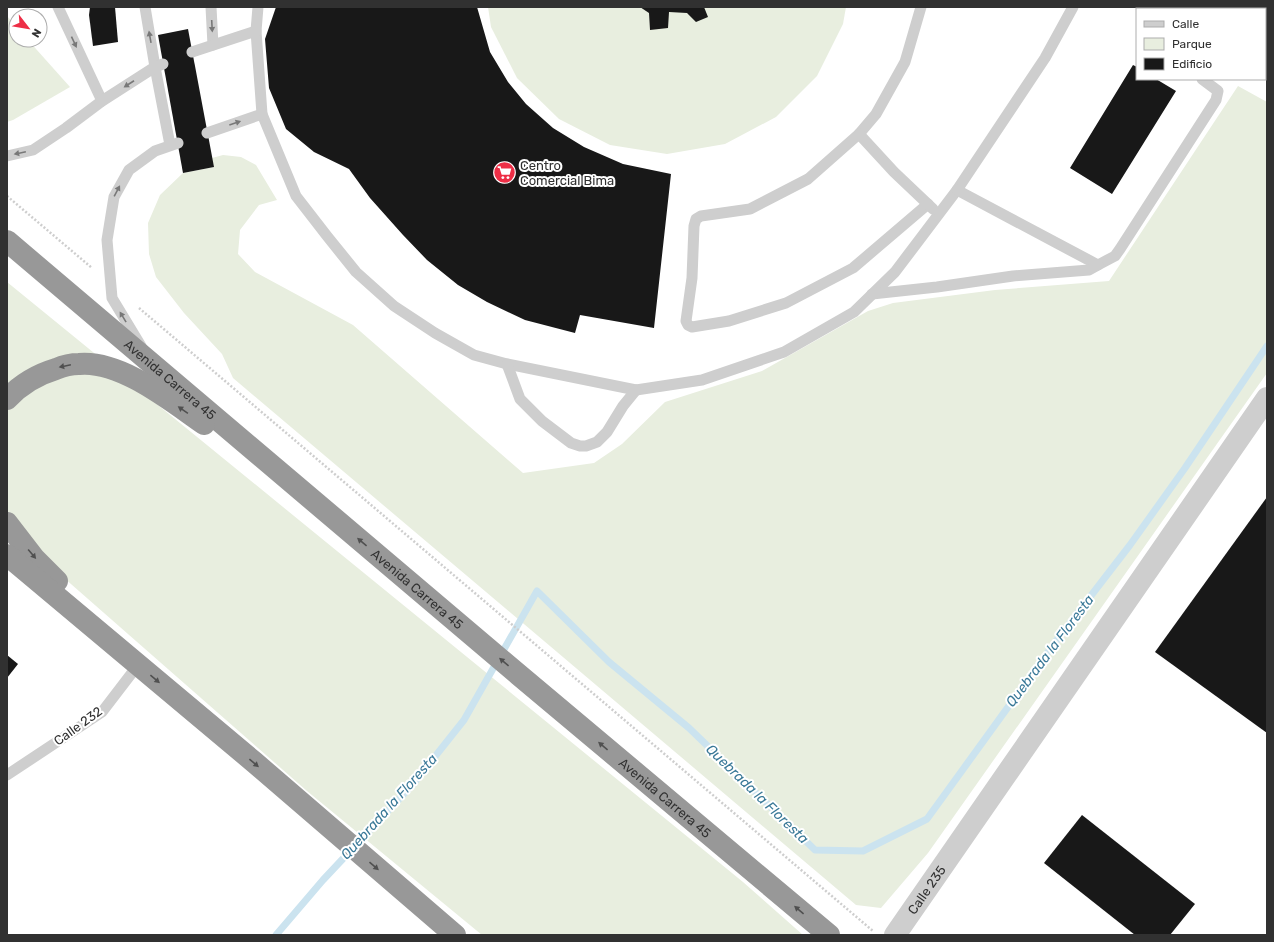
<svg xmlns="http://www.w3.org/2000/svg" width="1274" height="942" font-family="Rubik,sans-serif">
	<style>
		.green { fill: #e8eedf }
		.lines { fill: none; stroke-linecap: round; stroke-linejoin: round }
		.stream { stroke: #cbe3ef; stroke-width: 7 }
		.building { fill: #181818 }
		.path { stroke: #cecece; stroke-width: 2.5; stroke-dasharray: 2 2; stroke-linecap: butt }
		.lane { stroke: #cecece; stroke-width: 11 }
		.street { stroke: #cecece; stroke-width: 22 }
		.highway { stroke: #989898; stroke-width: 22 }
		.oneway { fill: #787878 }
		.oneway2 { fill: #505050 }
		.labels { text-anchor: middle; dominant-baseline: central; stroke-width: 4; stroke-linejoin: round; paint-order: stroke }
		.poi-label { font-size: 13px; fill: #313131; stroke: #fff; text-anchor: start }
		.street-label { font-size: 13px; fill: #313131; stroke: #fff }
		.water-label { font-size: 14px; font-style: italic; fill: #3a7998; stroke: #fff }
	</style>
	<rect width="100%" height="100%" fill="#fff"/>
	<g class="green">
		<path d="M488,7H846L843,24L817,76L776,117L725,144L667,154L610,145L559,119L517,78L491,27Z"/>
		<path d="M7,16L16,26V40H28L70,87L13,120L7,122Z"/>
		<path d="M1238,86L1267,102V373L928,853L881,908L856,905L233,378L222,354L184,313L156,277L149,254L148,223L160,195L183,173L214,167L212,158L223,155L241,157L256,165L277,200L259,205L240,230L238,254L255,272L353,325L523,473L594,463L622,444L665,402L762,371L868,311L893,303L995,290L1109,281Z"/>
		<path d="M7,282L743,882L803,935H482L307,791L47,563L7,529Z"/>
	</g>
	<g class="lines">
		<path class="stream" d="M276,935L323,880L414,783L464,720L537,591L609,662L689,728L815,850L863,851L927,819L1053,645L1130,545L1185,468L1267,346"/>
	</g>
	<g class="building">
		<path d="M90,7H115L118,42L93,46L89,15Z"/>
		<path d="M276,7H477L490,52L508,82L526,104L553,128L584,147L623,164L671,174L654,328L580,315L575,333L525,320L487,302L458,285L427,260L403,235L370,198L349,169L314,152L286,129L269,88L265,39Z"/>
		<path d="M640,7H704L708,17L696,22L687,13L669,12L668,28L650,30L649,13Z"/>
		<path d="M1259,7H1267V36L1265,39V9H1258Z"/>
		<path d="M188,29L214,167L183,173L158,35Z"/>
		<path d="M1133,65L1137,67V79H1156L1176,91L1112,194L1070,168Z"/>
		<path d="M1267,497V733L1155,652Z"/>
		<path d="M7,655L18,664L7,678Z"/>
		<path d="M1082,815L1195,904L1170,935H1135L1044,863Z"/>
	</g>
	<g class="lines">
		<g class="path">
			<path d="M7,196L92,268"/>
			<path d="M139,308L873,931"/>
		</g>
		<g class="lane">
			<path d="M58,7L102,101"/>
			<path d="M145,7L155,67L170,145"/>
			<path d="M211,7L213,45"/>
			<path d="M258,7L256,31L262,114L296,196L327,236L356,272L394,306L435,333L474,355L507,364L636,390L702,380L784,352L854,312L895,272L957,190L1045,58L1073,7"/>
			<path d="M921,7L905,62L876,114L859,134L808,179L750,209L701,216L696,219L694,226L692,278L686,321L688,325L692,327L729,321L786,303L853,268L928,204"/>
			<path d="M1159,7L1162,9"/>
			<path d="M1255,7L1258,9"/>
			<path d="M192,52L256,31"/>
			<path d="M1265,68L1267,69"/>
			<path d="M207,133L262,114"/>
			<path d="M859,134L894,172L933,209"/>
			<path d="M7,156L33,150L66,128L102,101L155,67L163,64"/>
			<path d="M957,190L1098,265L1115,256L1120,249L1216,100L1218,91L1202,79"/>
			<path d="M872,294L937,287L1013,276L1089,270L1098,265"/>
			<path d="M141,346L112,298L107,240L114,197L129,170L155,151L178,143"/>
			<path d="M507,364L520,399L542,421L571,443L580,446H586L597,442L607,432L623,406L636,390"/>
			<path d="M7,775L102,712L138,665"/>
		</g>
		<path class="street" id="s1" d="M895,935L1267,398"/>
		<g class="highway">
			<path id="s2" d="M7,241L519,675L829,935"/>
			<path d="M7,399C21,384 36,375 56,369C63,366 71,364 79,364C121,360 172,402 204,424"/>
			<path d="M7,523L34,558L57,581"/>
			<path d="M7,555L254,762L455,935"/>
		</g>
	</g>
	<defs><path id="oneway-solid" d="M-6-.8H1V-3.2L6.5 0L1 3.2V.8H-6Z"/></defs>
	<g class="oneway">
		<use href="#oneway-solid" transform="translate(212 26) rotate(87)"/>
		<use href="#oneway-solid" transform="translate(150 37) rotate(-100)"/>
		<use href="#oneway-solid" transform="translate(74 42) rotate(65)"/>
		<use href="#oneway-solid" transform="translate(129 84) rotate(147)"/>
		<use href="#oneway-solid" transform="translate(235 123) rotate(-19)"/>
		<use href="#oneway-solid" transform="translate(20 153) rotate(168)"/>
		<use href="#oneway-solid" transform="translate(117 191) rotate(-62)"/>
		<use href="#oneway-solid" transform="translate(123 317) rotate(-121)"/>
	</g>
	<g class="oneway2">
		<use href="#oneway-solid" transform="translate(65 366) rotate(168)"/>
		<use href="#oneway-solid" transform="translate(183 410) rotate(-145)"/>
		<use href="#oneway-solid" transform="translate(362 542) rotate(-140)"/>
		<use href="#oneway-solid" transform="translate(32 554) rotate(50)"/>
		<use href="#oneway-solid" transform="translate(504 662) rotate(-140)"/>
		<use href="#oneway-solid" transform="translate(155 679) rotate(40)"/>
		<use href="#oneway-solid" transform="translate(603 746) rotate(-140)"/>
		<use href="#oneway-solid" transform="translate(254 763) rotate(40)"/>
		<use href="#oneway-solid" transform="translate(374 866) rotate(41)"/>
		<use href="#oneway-solid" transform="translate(799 910) rotate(-140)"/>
	</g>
	<defs>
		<symbol id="supermarket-disc" viewBox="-11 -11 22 22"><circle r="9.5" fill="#ed2e46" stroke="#fff"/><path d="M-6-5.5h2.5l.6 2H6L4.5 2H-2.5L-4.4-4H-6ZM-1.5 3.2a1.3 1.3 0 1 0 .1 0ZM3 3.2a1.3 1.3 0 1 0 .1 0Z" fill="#fff"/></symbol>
	</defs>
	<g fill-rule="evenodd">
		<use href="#supermarket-disc" x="492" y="160" width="25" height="25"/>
	</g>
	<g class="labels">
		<g class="poi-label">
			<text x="520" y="165">Centro<tspan x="520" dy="15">Comercial Bima</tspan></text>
		</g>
		<g class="street-label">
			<text stroke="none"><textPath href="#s2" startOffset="214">Avenida Carrera 45</textPath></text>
			<text stroke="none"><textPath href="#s2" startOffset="538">Avenida Carrera 45</textPath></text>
			<text transform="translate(78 726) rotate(-36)">Calle 232</text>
			<text stroke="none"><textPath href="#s2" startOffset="862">Avenida Carrera 45</textPath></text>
			<text stroke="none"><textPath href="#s1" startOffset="55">Calle 235</textPath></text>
		</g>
		<g class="water-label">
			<text transform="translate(1050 651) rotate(-53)">Quebrada la Floresta</text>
			<text transform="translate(757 794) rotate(44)">Quebrada la Floresta</text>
			<text transform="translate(389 807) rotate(-48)">Quebrada la Floresta</text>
		</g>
	</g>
	<rect width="1274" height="942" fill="none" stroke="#313131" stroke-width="16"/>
	<rect x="1136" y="8" width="130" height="72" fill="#ffffff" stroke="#adadad"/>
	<rect x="1144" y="21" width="20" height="6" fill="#cecece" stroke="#adadad"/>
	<text x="1172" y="28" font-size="12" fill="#313131">Calle</text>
	<rect x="1144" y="38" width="20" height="12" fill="#e8eedf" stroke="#adadad"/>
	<text x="1172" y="48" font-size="12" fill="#313131">Parque</text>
	<rect x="1144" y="58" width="20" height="12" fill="#181818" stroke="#adadad"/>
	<text x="1172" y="68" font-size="12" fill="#313131">Edificio</text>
	<g transform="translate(28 28) rotate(121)"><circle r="19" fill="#ffffff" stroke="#adadad"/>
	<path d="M0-3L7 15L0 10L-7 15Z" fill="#ed2e46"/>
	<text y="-6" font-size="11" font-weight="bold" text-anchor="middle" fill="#313131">N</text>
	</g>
</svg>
